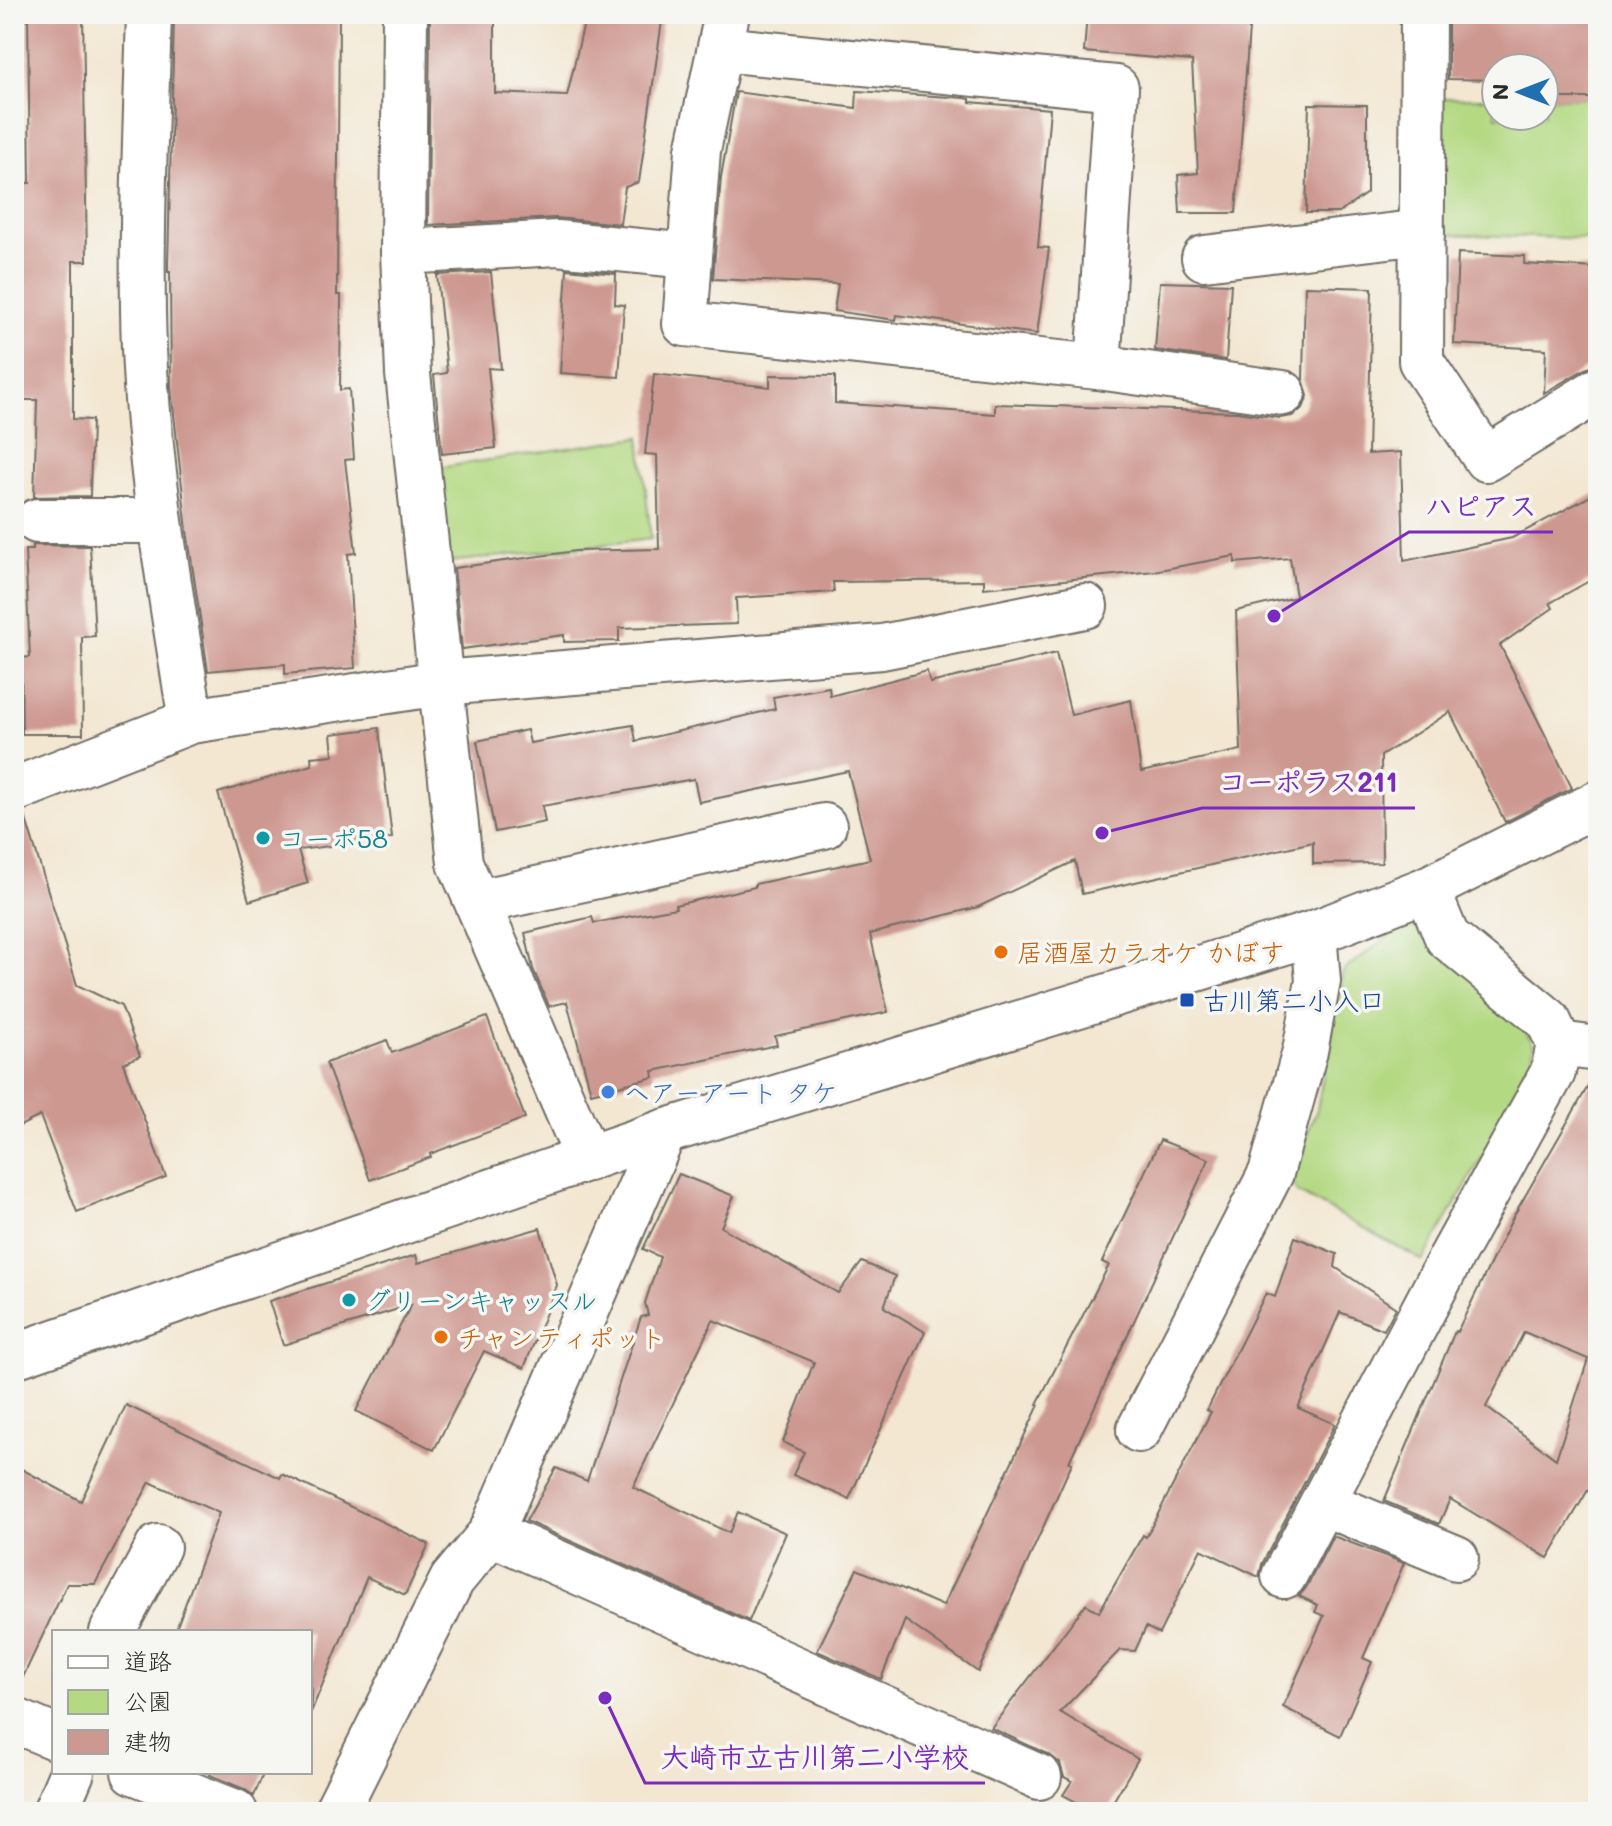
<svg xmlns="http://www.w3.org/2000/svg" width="1612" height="1826" font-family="Mali,'Klee One',sans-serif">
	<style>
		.green { fill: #b3d982; stroke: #6f8256; stroke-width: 2 }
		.building { fill: #cd9890; fill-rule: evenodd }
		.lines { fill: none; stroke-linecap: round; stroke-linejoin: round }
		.minor-casing { stroke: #716d65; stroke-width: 48 }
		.minor { stroke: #fff; stroke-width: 44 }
		.culture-dot { fill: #0f9aa8; stroke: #f6f6f2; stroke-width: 3 }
		.food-dot { fill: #e8710a; stroke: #f6f6f2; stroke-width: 3 }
		.transit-dot { fill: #1a4fb4; stroke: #f6f6f2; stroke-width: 3 }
		.shop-dot { fill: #3f7fe0; stroke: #f6f6f2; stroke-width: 3 }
		.labels { text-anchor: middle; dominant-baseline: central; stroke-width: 7; stroke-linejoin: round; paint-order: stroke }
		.culture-label { font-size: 26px; fill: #0d838f; stroke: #f6f6f2; text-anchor: start }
		.food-label { font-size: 26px; fill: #c56008; stroke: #f6f6f2; text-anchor: start }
		.transit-label { font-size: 26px; fill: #164399; stroke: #f6f6f2; text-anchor: start }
		.shop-label { font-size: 26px; fill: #366cbe; stroke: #f6f6f2; text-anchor: start }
		.leader { fill: none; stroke: #7b2cbf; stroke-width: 3 }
		.callout-dot { fill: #7b2cbf; stroke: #f6f6f2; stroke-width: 3 }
		.callout-label { font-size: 28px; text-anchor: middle; font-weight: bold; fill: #7b2cbf; stroke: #f6f6f2; stroke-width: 7; stroke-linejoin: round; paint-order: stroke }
	</style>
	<rect width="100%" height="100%" fill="#f6f6f2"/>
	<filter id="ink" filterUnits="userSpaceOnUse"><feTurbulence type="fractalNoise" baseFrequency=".0125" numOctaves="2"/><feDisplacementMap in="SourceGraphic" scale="16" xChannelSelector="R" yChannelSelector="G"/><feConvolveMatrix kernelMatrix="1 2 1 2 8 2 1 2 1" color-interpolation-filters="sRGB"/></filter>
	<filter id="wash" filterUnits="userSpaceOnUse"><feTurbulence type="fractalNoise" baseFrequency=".006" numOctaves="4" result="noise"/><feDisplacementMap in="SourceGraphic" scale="32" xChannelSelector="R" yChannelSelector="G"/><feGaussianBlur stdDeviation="1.8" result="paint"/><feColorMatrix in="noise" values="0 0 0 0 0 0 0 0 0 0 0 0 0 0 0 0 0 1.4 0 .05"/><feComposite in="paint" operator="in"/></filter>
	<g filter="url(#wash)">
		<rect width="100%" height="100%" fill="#f3e7d2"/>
		<g class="green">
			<path d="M1440,98H1496V116H1544V98H1598V239L1438,234Z"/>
			<path d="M640,437L651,539L442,563L431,469Z"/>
			<path d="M1416,915L1499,992L1533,1043V1068L1423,1261L1297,1192L1290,1178L1317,1109L1343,971Z"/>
		</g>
		<g id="blocks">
			<g class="building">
				<path d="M28,14H83L87,261H73V419L92,420L90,496L34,497L37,400H14V319H20L21,183H30Z"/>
				<path d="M174,14H339L337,295H341L340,390L349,389L354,459L345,460L356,553L348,554L355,668L285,674V664L208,671L187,531L171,388L170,272H168V265Z"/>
				<path d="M430,14H495V93L567,96L586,14H663L639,182L625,187L620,224L556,218L428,225Z"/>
				<path d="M1087,14H1250L1236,213H1180L1178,175L1198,173L1192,61L1084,52Z"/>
				<path d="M1448,14H1598V98H1549V82H1544V68H1496V80L1448,79Z"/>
				<path d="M857,91L965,98L970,99V102L1050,109L1038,247L1049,248L1037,334L897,315L896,320L834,311L838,284L713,279L721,177L736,92L856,108Z"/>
				<path d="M1309,104L1367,105V193L1339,213H1306Z"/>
				<path d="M1458,253L1525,256L1524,264L1598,268V365L1585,369L1544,393L1546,349L1454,344Z"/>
				<path d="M567,269L616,274L615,304L624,305L619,377L560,373Z"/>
				<path d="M491,272L501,369L488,368L496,448L442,454L434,375L447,373L437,275Z"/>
				<path d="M1160,282L1231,284L1226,360L1155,350Z"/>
				<path d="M1305,286L1372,288L1368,454L1401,452L1404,561L1512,538L1598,492V576L1550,603L1553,608L1500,645L1572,788L1505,822L1450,712L1381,756L1382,863L1313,864V842L1082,894L1075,861L978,907L870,934L888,1012L775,1036L777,1045L653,1071L654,1077L591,1093L567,1002L549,1006L533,969L525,933L592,917L594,923L676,908L675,905L755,887V884L870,859L848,771L699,802L694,779L542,806L545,822L495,832L477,741L527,730L530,743L633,725L636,741L775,709L773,697L829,687L830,696L927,671L930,683L1056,653L1071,715L1131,700L1141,772L1241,750L1236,611L1296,597L1290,558L1235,563V556L1154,571L984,588V580L833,582L834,592L736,598L737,624L619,628V641L564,642V635L462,649L454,568L575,551L659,549L657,455L645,454L654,374L770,387V375L835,376V403L995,414V404L1237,412L1280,418L1292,416L1303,408L1308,396L1303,379Z"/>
				<path d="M33,545L90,546L95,636L82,637L83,734H22L21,658L30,657L25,550H33Z"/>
				<path d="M379,728L392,838L298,850L308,883L249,901L218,793L312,765L311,757L333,755L331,734Z"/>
				<path d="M24,813L77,985L121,1006L140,1056L123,1063L166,1177L77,1212L40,1116L14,1129V814Z"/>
				<path d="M487,1017L525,1118L430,1154L431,1157L370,1180L326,1063L387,1040L392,1053Z"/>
				<path d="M1598,1073V1473L1548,1558L1450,1499L1439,1524L1384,1501L1455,1331L1457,1332L1513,1217L1595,1074ZM1524,1332L1588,1359L1556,1459L1486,1407Z"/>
				<path d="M1160,1140L1209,1159L1069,1462L1072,1463L978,1672L905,1620L881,1679L817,1651L857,1569L943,1606L1039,1405L1037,1404L1109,1265L1102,1262Z"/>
				<path d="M679,1174L734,1196L721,1227L838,1293L862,1262L895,1276L884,1307L925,1332L849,1499L793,1475L804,1452L783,1442L814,1362L713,1320L633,1487L729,1533L738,1512L786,1533L749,1621L526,1521L556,1468L587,1481L641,1317L648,1315L645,1303L660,1257L643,1249Z"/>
				<path d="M540,1228L557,1285L524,1368L484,1351L434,1450L356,1411L411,1305L283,1345L269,1301L416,1255L418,1263Z"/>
				<path d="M1295,1237L1337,1254L1335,1267L1396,1308L1384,1330L1340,1312L1298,1408L1335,1424L1262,1564L1259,1577L1201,1549L1159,1634L1146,1627L1135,1651L1120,1650L1060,1712L1138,1759L1107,1812H1095L1063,1795L1072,1781L1064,1777L1060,1763L1050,1755L991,1728L1086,1604L1099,1612L1143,1535L1146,1537L1211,1412L1207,1410L1266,1293L1275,1297Z"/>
				<path d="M126,1405L280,1478L282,1474L429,1544L405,1595L367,1577L311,1712L310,1632H175L219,1513L150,1482L95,1584H67L14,1696V1465L81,1501Z"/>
				<path d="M1333,1536L1404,1563L1363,1658L1372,1662L1340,1736L1283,1707L1324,1616L1315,1612L1318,1605L1299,1596L1306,1588Z"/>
				<path d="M211,1772H264L254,1796L244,1789L210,1775Z"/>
			</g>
		</g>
	</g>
	<g filter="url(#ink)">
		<use href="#blocks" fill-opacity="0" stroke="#716d65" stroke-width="2"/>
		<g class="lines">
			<defs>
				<g id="minor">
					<path d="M149,14C146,125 140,237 144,348C149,473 171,597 191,721"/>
					<path d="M405,14L403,252L408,374L460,863L588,1159"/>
					<path d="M1423,14L1421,361L1486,459L1598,390"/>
					<path d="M720,49L1116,88L1098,367L685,324L698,150L727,14"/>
					<path d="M403,252L557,243L690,256"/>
					<path d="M1204,258L1422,232"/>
					<path d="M1098,367L1283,393"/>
					<path d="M37,521H159"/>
					<path d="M14,790L191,721L441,683L882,647L1085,606"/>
					<path d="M478,902L824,826"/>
					<path d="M1559,1044L1598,1049"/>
					<path d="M14,1356L664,1132L1314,933L1427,889L1598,803"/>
					<path d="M1139,1430L1271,1173L1305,1051L1318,981L1314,933"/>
					<path d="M1323,1503L1456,1558"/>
					<path d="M491,1533L1039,1777"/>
					<path d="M1284,1576L1448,1263L1553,1072L1559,1044L1548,1020L1447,937L1427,889"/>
					<path d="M112,1632L158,1547"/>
					<path d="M14,1720L54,1737"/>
					<path d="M134,1772L235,1812"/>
					<path d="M55,1812L72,1772"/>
					<path d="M336,1812L452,1580L491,1533L664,1132"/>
				</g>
			</defs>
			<use href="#minor" class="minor-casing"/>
			<use href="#minor" class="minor"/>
		</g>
	</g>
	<g class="culture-dot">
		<circle cx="263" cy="838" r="8"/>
		<circle cx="349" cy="1300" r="8"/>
	</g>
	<g class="food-dot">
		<circle cx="1001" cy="952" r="8"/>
		<circle cx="441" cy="1337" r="8"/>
	</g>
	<rect class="transit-dot" x="1179" y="992" width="16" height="16" rx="4"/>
	<circle class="shop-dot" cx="608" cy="1092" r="8"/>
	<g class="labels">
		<g class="culture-label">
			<text x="279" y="838">コーポ58</text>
			<text x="365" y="1300">グリーンキャッスル</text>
		</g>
		<g class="food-label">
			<text x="1017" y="952">居酒屋カラオケ かぼす</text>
			<text x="457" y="1337">チャンティポット</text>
		</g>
		<g class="transit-label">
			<text x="1203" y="1000">古川第二小入口</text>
		</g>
		<g class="shop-label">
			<text x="624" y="1092">ヘアーアート タケ</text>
		</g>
	</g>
	<path class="leader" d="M1274 616L1409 532H1553M1102 833L1202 808H1415M605 1698L645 1783H985"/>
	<g class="callout-dot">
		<circle cx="1274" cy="616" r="8"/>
		<circle cx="1102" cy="833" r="8"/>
		<circle cx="605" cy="1698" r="8"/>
	</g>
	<g class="callout-label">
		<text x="1481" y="516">ハピアス</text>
		<text x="1308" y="792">コーポラス211</text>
		<text x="815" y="1767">大崎市立古川第二小学校</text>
	</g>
	<rect width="1612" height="1826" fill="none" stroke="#f6f6f2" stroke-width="48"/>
	<rect x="52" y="1630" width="260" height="144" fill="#f6f6f2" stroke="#a5a5a2" stroke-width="2"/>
	<rect x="68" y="1656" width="40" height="12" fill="#ffffff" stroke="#a5a5a2" stroke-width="2"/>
	<text x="124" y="1670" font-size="24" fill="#2b2b2b">道路</text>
	<rect x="68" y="1690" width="40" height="24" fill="#b3d982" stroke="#a5a5a2" stroke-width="2"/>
	<text x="124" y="1710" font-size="24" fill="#2b2b2b">公園</text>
	<rect x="68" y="1730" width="40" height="24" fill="#cd9890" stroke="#a5a5a2" stroke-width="2"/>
	<text x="124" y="1750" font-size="24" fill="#2b2b2b">建物</text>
	<g transform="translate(1520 92) rotate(270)"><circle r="38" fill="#f6f6f2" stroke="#a5a5a2" stroke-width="2"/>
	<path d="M0-6L14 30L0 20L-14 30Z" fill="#1f6fb2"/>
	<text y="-12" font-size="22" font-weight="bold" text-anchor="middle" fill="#2b2b2b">N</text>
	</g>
</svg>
